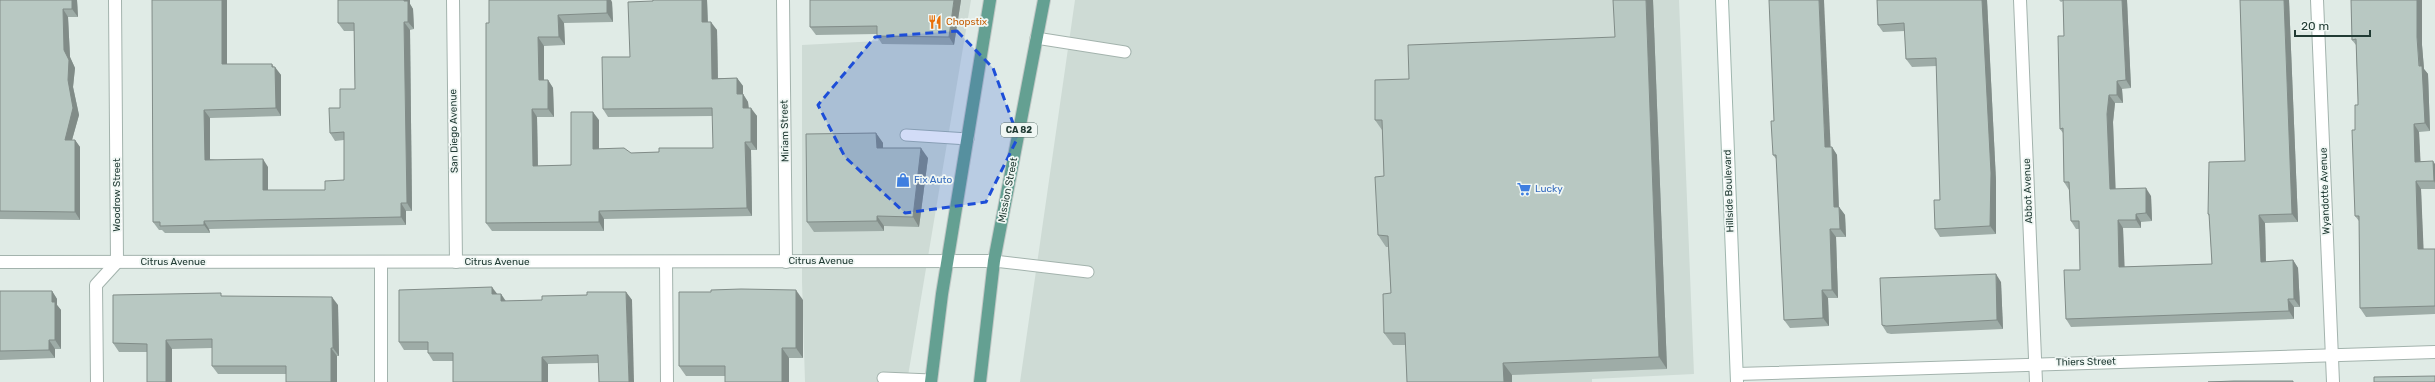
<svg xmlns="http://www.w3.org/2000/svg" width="2435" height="382" font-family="Rubik,sans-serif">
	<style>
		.built { fill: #cedbd5 }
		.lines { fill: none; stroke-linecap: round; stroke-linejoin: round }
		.lane-casing { stroke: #a3b3ad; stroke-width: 13 }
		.street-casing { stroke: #a3b3ad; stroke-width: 14 }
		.secondary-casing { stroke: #9fb6ae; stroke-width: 14 }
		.primary-casing { stroke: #c1c8c6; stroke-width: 14 }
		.lane { stroke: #fff; stroke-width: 11 }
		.street { stroke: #fff; stroke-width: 12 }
		.secondary { stroke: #fff; stroke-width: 12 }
		.primary { stroke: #64a092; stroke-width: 12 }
		.wall { fill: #9eaca7 }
		.shaded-wall { fill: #818c88 }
		.building { fill: #b8c8c2; stroke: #818c88 }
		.marked { fill: #1d4ed8; fill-opacity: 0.2; stroke: #1d4ed8; stroke-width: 3; stroke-dasharray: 8 5; stroke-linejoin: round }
		.labels { text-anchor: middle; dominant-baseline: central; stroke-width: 3.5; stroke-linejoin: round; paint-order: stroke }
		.shield { fill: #f0f7f4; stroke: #5f736e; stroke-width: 1 }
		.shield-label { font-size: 9px; font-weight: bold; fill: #213b34 }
		.food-label { font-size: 10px; fill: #c56008; stroke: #f0f7f4; text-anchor: start }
		.street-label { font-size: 10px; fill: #213b34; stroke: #f0f7f4 }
		.shop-label { font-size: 10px; fill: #366cbe; stroke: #f0f7f4; text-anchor: start }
	</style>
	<rect width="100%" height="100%" fill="#e0ebe6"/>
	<g class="built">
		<path d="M880,0H971L907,382H805L802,282V45L878,41Z"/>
		<path d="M1075,0H1679L1694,374L1592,379V382H1020Z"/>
	</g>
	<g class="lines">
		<defs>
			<g id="lane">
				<path d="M1036,38L1125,52"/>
				<path d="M906,135L968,139"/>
				<path d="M994,261L1088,272"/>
				<path d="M883,378L931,380"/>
			</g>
			<g id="street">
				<path d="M453,0L456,262"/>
				<path d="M783,0L786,262"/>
				<path d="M2020,0L2036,382"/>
				<path d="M2317,0L2333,382"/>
				<path d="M0,262L994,261"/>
				<path d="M381,262V382"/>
				<path d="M666,262L667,382"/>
				<path d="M1737,374L2435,352"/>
				<path d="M97,382L96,285L117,262L115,0"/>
			</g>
			<path id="secondary" d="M1722,0L1737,382"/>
			<g id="primary">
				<path d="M931,382L942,294L990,0"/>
				<path d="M980,382L994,261L1044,0"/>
			</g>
		</defs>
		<use href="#lane" class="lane-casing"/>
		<use href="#street" class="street-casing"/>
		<use href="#secondary" class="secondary-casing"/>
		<use href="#primary" class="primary-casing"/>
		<use href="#lane" class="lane"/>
		<use href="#street" class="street"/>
		<use href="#secondary" class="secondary"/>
		<use href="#primary" class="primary"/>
	</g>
	<g class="wall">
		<path d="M0,0H77L78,17H68L70,57L75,68L73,87L79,115L72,140H75L80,147V220L0,219Z"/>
		<path d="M227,0V64L274,67L281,75V116L210,118V159L268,167V190H325L344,180V140L335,141L330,133L340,108L355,89L354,31H344L338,23L410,4L413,9L414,29L410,30L412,211H406V225L209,229L210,233H165L162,230H159L153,222Z"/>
		<path d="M653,0H707L708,22L717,30L718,78H737L743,86V94L748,102L749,108L757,116V150H751L752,216L604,219V231H492L486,223L489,23L612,2L613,22L564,23L565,45L544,46V80H548L553,88L554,117H537L538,166L571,165L599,120V149L631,153L659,152L713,148V116L608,117L603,109L630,57Z"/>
		<path d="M810,0H961L954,45L882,44L877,36V34L816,35L810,27Z"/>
		<path d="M1653,0L1667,369L1512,375V382H1407L1406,345H1393L1384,333L1391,293L1388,247H1386L1378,235L1384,176L1382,130L1375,120L1409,79L1615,37Z"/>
		<path d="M1877,0H1987L1996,181V234L1940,237L1935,229L1940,200L1937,66L1912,67L1906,59L1905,31L1883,32L1878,25Z"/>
		<path d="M2059,0H2127L2131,88L2122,89L2123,103H2115L2113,122L2115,189L2151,196L2152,221L2141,222V228H2123L2124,267L2212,264L2209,216L2208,214L2245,161L2240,0H2289L2298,222L2265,223L2266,262L2293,260L2298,268L2300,307H2294V319L2071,327L2066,319L2080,270L2079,229H2076L2071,221L2069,190L2064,182L2063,133L2060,129L2064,36L2063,1L2061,2Z"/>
		<path d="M2351,0H2422V45L2424,69L2428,74L2430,131L2419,132L2420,161L2435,164V189H2421L2423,249H2435V314L2366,317L2360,308L2359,221L2355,216V130L2358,105L2356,45L2352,40Z"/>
		<path d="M876,133L883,143V148L928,158L919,227L884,226V231L814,232L807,222Z"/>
		<path d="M1832,147L1837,155L1839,207L1845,215L1846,237H1836L1838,298H1828L1829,326L1790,328L1784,320L1777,160L1773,155Z"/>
		<path d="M2001,282L2003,329L1891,334L1887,333L1882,325Z"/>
		<path d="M0,291H52L57,299V305L61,310V349H55V358L0,360Z"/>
		<path d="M626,292L632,300L598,363L548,364V382L453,361H433L428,353V350H404L399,342L497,294H501L506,301L542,300L587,295Z"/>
		<path d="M223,296L338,305L339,356H337V382H286V374H218L212,366V348L172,349V382L147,352H119L113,343Z"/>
		<path d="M803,300V358H789V382L725,376H686L679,366Z"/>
	</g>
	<g class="shaded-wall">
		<path d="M72,0H77L78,17L72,9Z"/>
		<path d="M222,0H227V72L222,64Z"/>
		<path d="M404,0H410V4L413,9L414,29L408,22Z"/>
		<path d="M607,0H611L612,2L613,22L607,13Z"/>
		<path d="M702,0H707L708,30L702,22Z"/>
		<path d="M954,0H961L954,45L949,37Z"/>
		<path d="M1646,0H1653L1667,369L1659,357Z"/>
		<path d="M1819,0H1824L1831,155L1825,147Z"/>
		<path d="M1982,0H1987L1996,181V234L1990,226Z"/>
		<path d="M2122,0H2127L2131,88L2126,80Z"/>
		<path d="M2284,0H2289L2298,222L2292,214Z"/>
		<path d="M2417,0H2422V45L2424,69L2428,74L2430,131L2425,123L2417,37Z"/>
		<path d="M63,9L68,17L70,57L75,68L73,87L79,115L70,147L65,140L64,50Z"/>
		<path d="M558,15L564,23L565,45L559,37Z"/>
		<path d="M404,22L410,30L412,211L407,203Z"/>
		<path d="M711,22L717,30L718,87L712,79Z"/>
		<path d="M538,37L544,46V88L539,80Z"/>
		<path d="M272,64L275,69V67L281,75V116L276,108Z"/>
		<path d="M737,78L743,86V94L748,102L749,116L743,108L737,94Z"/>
		<path d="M548,80L553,88L554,117L548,109Z"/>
		<path d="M2117,81L2122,89L2123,103L2117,95Z"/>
		<path d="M2109,95L2115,103L2113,122L2116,197L2110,189L2107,114Z"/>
		<path d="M751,108L757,116V150L751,142Z"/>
		<path d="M532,109L537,117L538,174L533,166Z"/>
		<path d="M204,110L210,118V167L205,160Z"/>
		<path d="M593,112L599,120V157L593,149Z"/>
		<path d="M2414,124L2419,132L2421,170L2415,162Z"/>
		<path d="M876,133L883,143V158L877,148Z"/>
		<path d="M75,140L80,147V220L75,212Z"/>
		<path d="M745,142L751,150L752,216L747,208Z"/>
		<path d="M1832,147L1837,155L1839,215L1834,207Z"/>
		<path d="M921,148L928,158L919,227L913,217Z"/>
		<path d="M263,159L268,167V198L263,190Z"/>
		<path d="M2433,161L2435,164V183L2434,181Z"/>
		<path d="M2416,181L2421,189L2424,258L2418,249Z"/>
		<path d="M2146,188L2151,196L2152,221L2146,213Z"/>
		<path d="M401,203L406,211V225L401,217Z"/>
		<path d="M1839,207L1845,215L1846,237L1840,229Z"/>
		<path d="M599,211L604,219V231L599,222Z"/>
		<path d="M2136,214L2141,222V228L2136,220Z"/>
		<path d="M2259,215L2265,223L2266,270L2261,262Z"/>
		<path d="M877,216L884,226V231L877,221Z"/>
		<path d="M2118,220L2123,228L2125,275L2119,267Z"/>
		<path d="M204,221L209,229L210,233L204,225Z"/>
		<path d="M1830,229L1836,237L1838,298L1832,290Z"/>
		<path d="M2293,260L2298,268L2300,307L2294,299Z"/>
		<path d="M1996,274L2001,282L2003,329L1997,320Z"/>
		<path d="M492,287L498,295L492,294Z"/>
		<path d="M796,290L803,300V358L796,348Z"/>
		<path d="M1822,290L1828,298L1829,326L1823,318Z"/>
		<path d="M52,291L57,299V305L61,310V349L55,340L52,302Z"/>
		<path d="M626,292L632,300L634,382H629Z"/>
		<path d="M501,294L506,302L501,301Z"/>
		<path d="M332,297L338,305L339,356L333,348Z"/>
		<path d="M2288,299L2294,307V319L2289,311Z"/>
		<path d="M49,340L55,349V358L49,350Z"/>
		<path d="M166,340L172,349V382H166Z"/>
		<path d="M331,348L337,356V382H331Z"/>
		<path d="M782,348L789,358V382H782Z"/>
		<path d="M542,357L548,364V382H542Z"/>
		<path d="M1503,363L1512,375V382H1504Z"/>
	</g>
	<g class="building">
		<path d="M0,0H72V9H63L64,50L69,60L68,80L73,108L65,140H75V212L0,211Z"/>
		<path d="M152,0H222V64H272V67H275L276,108L204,110L205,160L263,159V190H325V181L344,180V132L330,133L329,108H340V89H355L354,23H338V0H404V1H408V22H404L407,203H401V217L204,221V225L160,226V222H153Z"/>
		<path d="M489,0H607V13L558,15L559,37H538L539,80H548V109H532L533,166L571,165V112H593V149L624,148L631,153L659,152V148H713L712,108L603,109L602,57H630L628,2L653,1V0H702V22H711L712,79L737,78V94H743V108H751V142H745L747,208L599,211V222L486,223V23H489Z"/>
		<path d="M810,0H954L949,37L877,36V26L810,27Z"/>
		<path d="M1613,0H1646L1659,357L1503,363L1504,382H1407L1405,333H1384L1383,294L1391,293L1388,236L1378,235L1375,177L1384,176L1382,120H1375V80L1409,79L1408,45L1615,37Z"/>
		<path d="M1769,0H1819L1825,147H1832L1834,207H1839L1840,229H1830L1832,290H1822L1823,318L1784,320L1776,155H1773L1771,121H1774Z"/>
		<path d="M1877,0H1982L1991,173L1990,226L1935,229L1934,200H1940L1936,58L1906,59L1904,23L1878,25Z"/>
		<path d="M2063,0H2122L2126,80L2117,81V95H2109L2107,114L2110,189L2146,188V213L2136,214V220H2118L2119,267L2212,264L2209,214H2208L2209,162L2245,161L2240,0H2284L2292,214L2259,215L2261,262L2293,260L2294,299H2288L2289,311L2066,319L2064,270H2080L2079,221H2071L2069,182H2064L2063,128L2060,129L2058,36H2064Z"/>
		<path d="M2351,0H2417V37L2419,66H2422L2425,123L2414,124L2415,162L2433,161L2434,181H2416L2418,249H2435V306L2360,308L2359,216H2355L2352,130H2355V105H2358V99L2356,39L2352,40Z"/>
		<path d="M876,133L877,148H921L913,217L877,216V221L807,222L806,134Z"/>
		<path d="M1996,274L1997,320L1886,326L1882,325L1880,278Z"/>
		<path d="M492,287V294H501V301L542,300V296L587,295V292H626L629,382H599L598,355L542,357V382H453V353H428V342H399V290Z"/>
		<path d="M741,289L796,290V348H782V382H725V366H679V292H711V290Z"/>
		<path d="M0,291H52V302H55V340H49V350L0,351Z"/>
		<path d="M221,293V296L332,297L333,348H331V382H286V366H212V339L166,340V382H147V344L113,343V295Z"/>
		<path d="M2435,376V382H2374V377Z"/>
		<path d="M2234,381H2293V382H2208Z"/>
	</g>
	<path class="marked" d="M957,31L993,68L1018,137L986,202L905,213L845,157L818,105L875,37Z"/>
	<defs>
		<symbol id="restaurant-bare" viewBox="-9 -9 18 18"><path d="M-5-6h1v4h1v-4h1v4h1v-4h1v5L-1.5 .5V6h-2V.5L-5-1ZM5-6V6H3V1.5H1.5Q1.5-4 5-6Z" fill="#e8710a" stroke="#f0f7f4" stroke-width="2.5" paint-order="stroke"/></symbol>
		<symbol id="shop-bare" viewBox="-9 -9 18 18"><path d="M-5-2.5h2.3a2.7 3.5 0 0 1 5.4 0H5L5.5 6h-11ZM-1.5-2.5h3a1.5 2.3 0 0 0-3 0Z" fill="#3f7fe0" stroke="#f0f7f4" stroke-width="2.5" paint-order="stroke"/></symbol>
		<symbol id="supermarket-bare" viewBox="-9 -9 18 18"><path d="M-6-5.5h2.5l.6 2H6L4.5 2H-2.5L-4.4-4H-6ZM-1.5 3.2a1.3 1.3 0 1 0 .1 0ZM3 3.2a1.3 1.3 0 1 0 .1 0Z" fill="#3f7fe0" stroke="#f0f7f4" stroke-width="2.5" paint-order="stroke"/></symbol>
	</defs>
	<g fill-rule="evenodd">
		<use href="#restaurant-bare" x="925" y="12" width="20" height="20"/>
		<use href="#shop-bare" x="893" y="170" width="20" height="20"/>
		<use href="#supermarket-bare" x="1514" y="179" width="20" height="20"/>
	</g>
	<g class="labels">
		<rect class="shield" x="1001" y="123" width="36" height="14" rx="3"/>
		<g class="shield-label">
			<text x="1019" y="130">CA 82</text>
		</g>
		<g class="food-label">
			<text x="946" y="22">Chopstix</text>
		</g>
		<g class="street-label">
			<text transform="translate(454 131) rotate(-91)">San Diego Avenue</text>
			<text transform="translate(785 131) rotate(-91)">Miriam Street</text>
			<text transform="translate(1008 190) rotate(-79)">Mission Street</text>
			<text transform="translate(1729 191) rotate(-92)">Hillside Boulevard</text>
			<text transform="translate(2028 191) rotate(-92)">Abbot Avenue</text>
			<text transform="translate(2325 191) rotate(-92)">Wyandotte Avenue</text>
			<text transform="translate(117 195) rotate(-90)">Woodrow Street</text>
			<text x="821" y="261">Citrus Avenue</text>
			<text x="173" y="262">Citrus Avenue</text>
			<text x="497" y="262">Citrus Avenue</text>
			<text transform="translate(2086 362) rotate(-1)">Thiers Street</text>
		</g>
		<g class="shop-label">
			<text x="914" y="180">Fix Auto</text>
			<text x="1535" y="189">Lucky</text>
		</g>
	</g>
	<path d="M2295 30v6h75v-6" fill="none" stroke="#213b34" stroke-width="2"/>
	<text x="2301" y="30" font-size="12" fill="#213b34" stroke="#f0f7f4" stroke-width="3" paint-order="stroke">20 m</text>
</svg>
